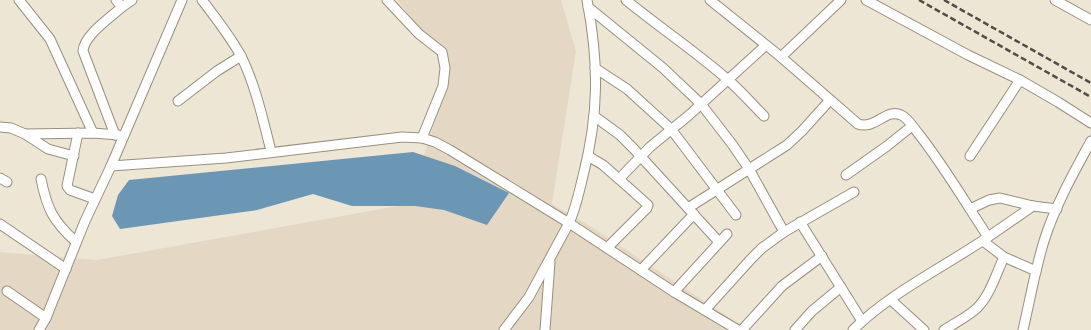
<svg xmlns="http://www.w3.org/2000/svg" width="1091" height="330" font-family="'Public Sans',sans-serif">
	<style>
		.industrial { fill: #e4d8c4 }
		.water { fill: #6b97b4 }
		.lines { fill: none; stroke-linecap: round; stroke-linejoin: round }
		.minor-casing { stroke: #979080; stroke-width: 11 }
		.minor { stroke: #fff; stroke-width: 9 }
		.rail { stroke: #514d46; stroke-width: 2.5; stroke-dasharray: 6 3; stroke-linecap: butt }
	</style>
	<rect width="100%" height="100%" fill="#eee6d5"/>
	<path class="industrial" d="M397,0H561L576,51L552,204L595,229L748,330H0V252L97,260L409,204L444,90L450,66Z"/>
	<path class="water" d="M413,152L455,166L509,193L487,225L444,210L415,206H352L313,194L257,210L120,229L112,216L118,195L129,180Z"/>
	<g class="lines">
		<defs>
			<g id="minor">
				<path d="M19,0L50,39L93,133"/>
				<path d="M116,0L122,7L132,0"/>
				<path d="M202,0C216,18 230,36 241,56C255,84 262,116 270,147"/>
				<path d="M387,0L419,34L442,52L445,68L443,86L422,138"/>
				<path d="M626,0C659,27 695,51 727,79C740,90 752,104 764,116"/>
				<path d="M710,0L781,57L858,124C875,130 886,108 901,115C908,118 913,127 918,133C944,166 965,202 988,237L1033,206L1057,209"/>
				<path d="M866,0L968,55L1020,80L1058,102L1091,123"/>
				<path d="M1055,0L1091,20"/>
				<path d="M588,7L663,68L701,104L732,144L749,169L784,232"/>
				<path d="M781,57L841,0"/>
				<path d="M595,68L627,89L671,129L736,215"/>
				<path d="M178,101L217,71L241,56"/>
				<path d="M594,116L620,135L633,148L719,242"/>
				<path d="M0,127L11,128L25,134L93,133L118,135"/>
				<path d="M78,133L67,186L70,190L95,199"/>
				<path d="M25,134L48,149L74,156"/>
				<path d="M115,135L83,51C84,35 110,18 122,7"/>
				<path d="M588,156L603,165L619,179L650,147L688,116L765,46"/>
				<path d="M970,156L1020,80"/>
				<path d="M111,166L226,158L402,137L422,138L435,142L450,150L569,223L674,292L738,330"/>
				<path d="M846,175L887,146L912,126"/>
				<path d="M0,178L7,182"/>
				<path d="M41,179C47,209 53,221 76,242"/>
				<path d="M688,208L787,145L802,131L830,100"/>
				<path d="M970,209L989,200L1000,198L1033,206"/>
				<path d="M800,222L862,321"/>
				<path d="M0,224L66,269"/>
				<path d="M983,241L1004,257L1036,271"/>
				<path d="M607,248L647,208L648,205L619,179"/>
				<path d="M641,270L694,214"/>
				<path d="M7,291L46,318"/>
				<path d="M674,292L727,234"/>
				<path d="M891,300L924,330"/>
				<path d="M705,310L751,259L762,248L784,232L854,192"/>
				<path d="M39,330L46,318L85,221L111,166L182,0"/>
				<path d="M504,330L529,297L569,223C576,208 579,192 583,176C599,114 599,63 587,0"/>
				<path d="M545,330L550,262"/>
				<path d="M742,330L782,286L822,256"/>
				<path d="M795,330L812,311L841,287"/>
				<path d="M853,330C890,293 944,267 988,237"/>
				<path d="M944,330C955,323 967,317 976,309C990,296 996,274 1004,257"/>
				<path d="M1023,330C1030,300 1035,270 1044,241C1055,206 1074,172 1091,141"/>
			</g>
		</defs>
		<use href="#minor" class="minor-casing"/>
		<use href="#minor" class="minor"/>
		<g class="rail">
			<path d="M919,0L1091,97"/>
			<path d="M944,0L1091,83"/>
		</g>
	</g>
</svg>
